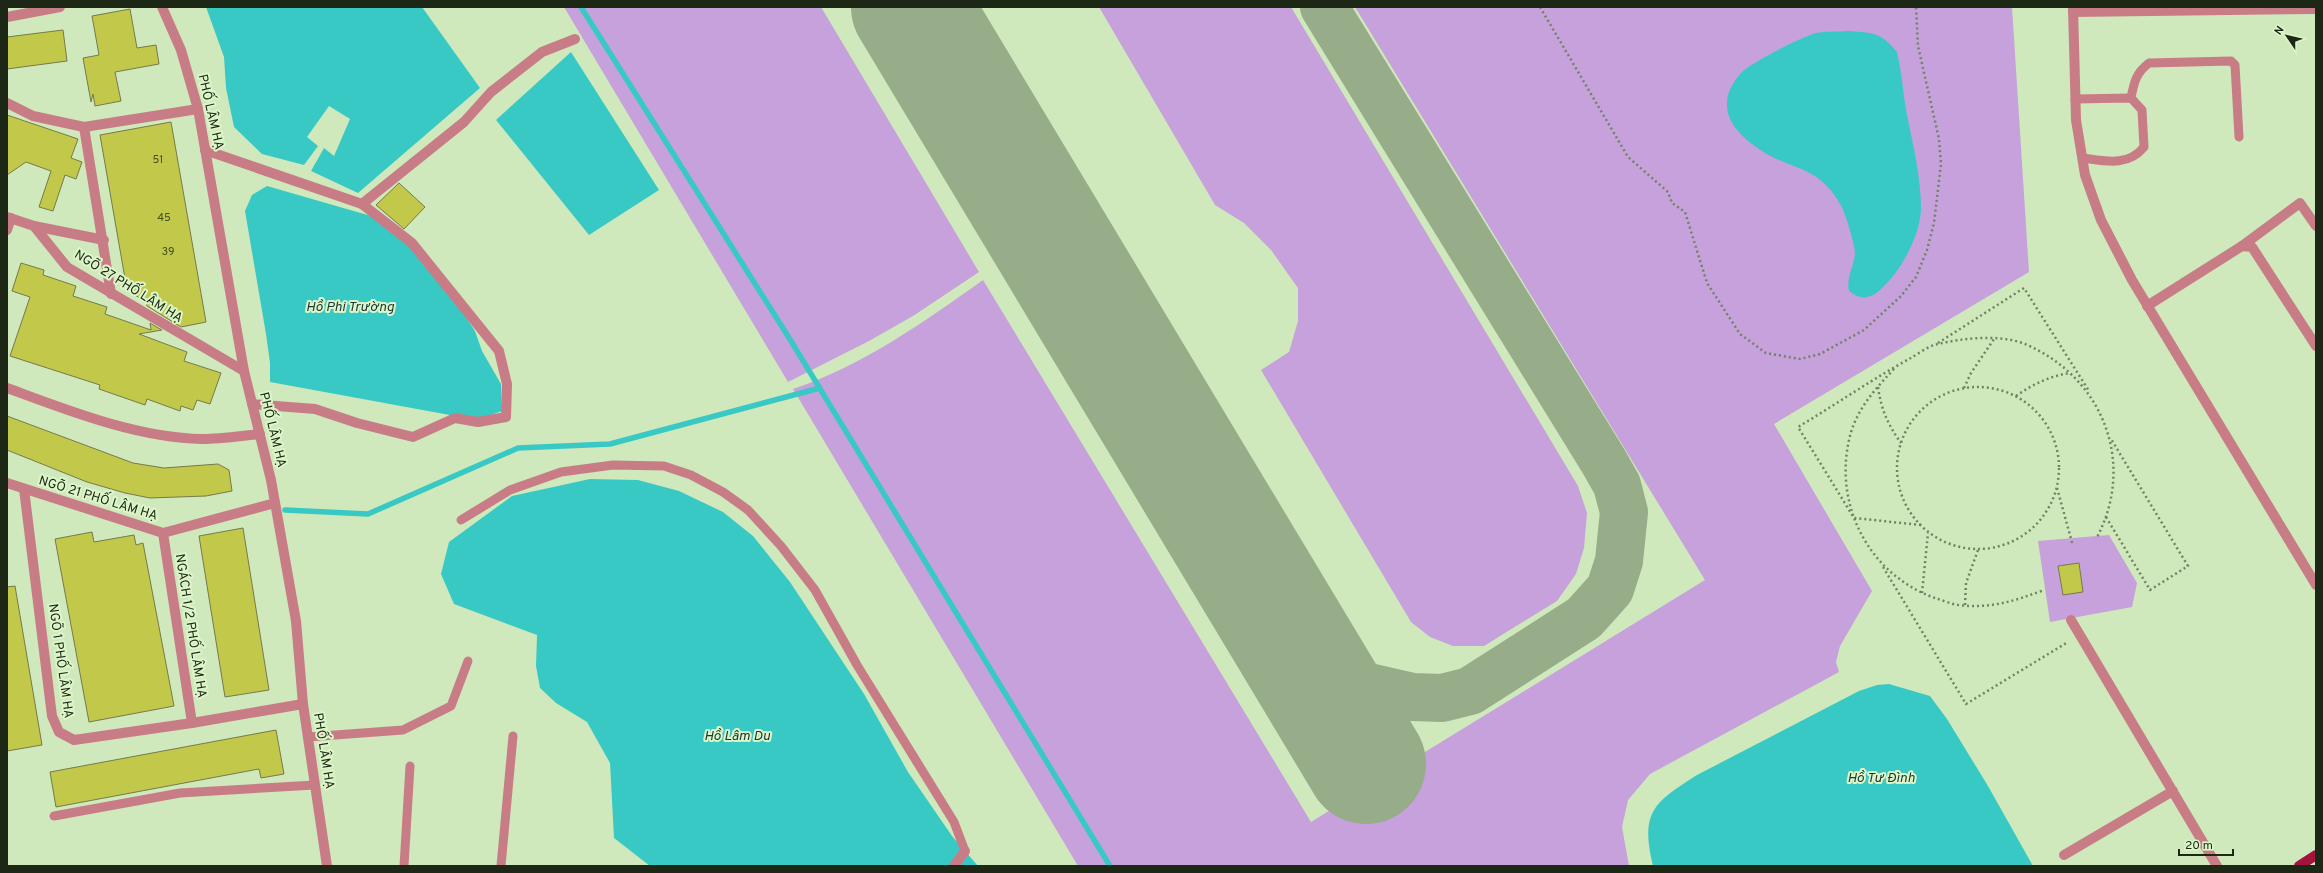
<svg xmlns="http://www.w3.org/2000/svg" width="2323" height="873" font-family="Overpass,sans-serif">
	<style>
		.green { fill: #c6a1dc }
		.water { fill: #39c9c5 }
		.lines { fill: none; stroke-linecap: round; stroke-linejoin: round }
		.stream { stroke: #39c9c5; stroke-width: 5.5 }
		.taxiway { stroke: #97ac88; stroke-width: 48 }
		.runway { stroke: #97ac88; stroke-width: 120 }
		.building { fill: #c1c84a; stroke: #767a4c }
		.path { stroke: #718365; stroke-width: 2.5; stroke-dasharray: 2 3; stroke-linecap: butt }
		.service { stroke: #c87d86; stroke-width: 9 }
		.minor { stroke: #c87d86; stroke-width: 10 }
		.tertiary { stroke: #c87d86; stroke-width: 10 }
		.primary { stroke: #a4123e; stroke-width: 10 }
		.labels { text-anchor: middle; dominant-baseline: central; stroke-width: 4; stroke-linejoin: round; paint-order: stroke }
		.number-label { font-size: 11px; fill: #464f23 }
		.street-label { font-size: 13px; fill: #1d2716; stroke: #dcf6c9 }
		.water-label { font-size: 14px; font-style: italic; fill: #1a3736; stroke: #dcf6c9 }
	</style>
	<rect width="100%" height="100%" fill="#cfe9bc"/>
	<g class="green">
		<path d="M564,7H821L979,272L913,316L869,341L788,382Z"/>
		<path d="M1099,7H1291L1578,486L1587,513L1584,548L1576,574L1557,601L1484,646H1453L1430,637L1411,622L1261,370L1289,352L1298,321V288L1271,250L1244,223L1215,205Z"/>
		<path d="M1355,7H2012L2029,272L1774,424L1872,591L1840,646L1836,662L1839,672L1650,774L1628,800L1622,827L1629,866H1078L793,389C862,366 924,322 983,280L1311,822L1705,580Z"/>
		<path d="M2109,535L2137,583L2132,607L2050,622L2038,541Z"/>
	</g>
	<g class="water">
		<path d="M206,7H422L480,88L358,193L311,171L324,148L334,156L350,119L329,106L307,137L318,146L304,165L262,154L234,127L226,88L224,57Z"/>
		<path d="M1849,31C1873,33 1881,32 1897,52C1902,73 1903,94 1907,115C1913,145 1921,177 1921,208C1921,234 1901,271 1882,288C1871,299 1861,301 1849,291C1846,277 1854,267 1855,253C1855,245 1845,211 1840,204C1834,193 1824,181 1813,175C1796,165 1775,161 1759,149C1727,128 1714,101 1743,71C1753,62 1803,36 1816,33C1826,31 1838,32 1849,31Z"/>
		<path d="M571,52L659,190L589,235L496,120Z"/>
		<path d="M267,186L378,218L405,237L445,285L475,331L482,351L501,384L502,411L477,420L270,382V363L266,334L245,211L252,195Z"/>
		<path d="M590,479L638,480L679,491L723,512L753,536L790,582L864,694L908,772L952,836L978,866H650L614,838L610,763L587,722L556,703L540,688L536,666L537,635L454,604L441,574L449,542L512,496Z"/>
		<path d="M1889,684L1930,696L1947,719L1988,786L2033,866H1653C1640,812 1653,803 1697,775L1859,691L1877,685Z"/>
	</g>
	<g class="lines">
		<g class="stream">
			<path d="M581,7L791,341L1110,866"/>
			<path d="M285,510L368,514L518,448L610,444L820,388"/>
		</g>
		<path class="taxiway" d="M1289,635L1341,674L1368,687L1412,697L1442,698L1470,691L1584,618L1610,589L1619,561L1624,512L1617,485L1604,462L1324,7"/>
		<path class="runway" d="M911,7L1366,764"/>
	</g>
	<g class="building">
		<path d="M130,9L137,48L156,45L159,64L115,72L121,101L95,106L93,94L91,102L83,58L99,55L92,16Z"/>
		<path d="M63,30L67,61L7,69V37Z"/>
		<path d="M7,115L78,139L71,158L82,162L76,179L65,175L53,211L39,207L51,171L26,162L7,175Z"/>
		<path d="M171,122L206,322L181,327L147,306L146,302L127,290L100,135Z"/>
		<path d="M399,183L425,207L404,229L376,205Z"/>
		<path d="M21,263L44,270L43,275L76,286L73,296L107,307L105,314L151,330L150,323L162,330L139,334L187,352L184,361L221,373L210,404L197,400L193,410L181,406L180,411L147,399L145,405L99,389L100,385L10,356L30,297L12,291Z"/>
		<path d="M7,416L133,463L164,468L218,464L229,470L232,491L206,496L150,498L125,493L87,482L7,450Z"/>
		<path d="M243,528L269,690L225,697L199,536Z"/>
		<path d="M92,532L94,542L134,535L136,545L143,543L174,706L89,722L55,539Z"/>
		<path d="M2079,563L2083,592L2063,595L2058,566Z"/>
		<path d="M15,586L42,745L7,751V587Z"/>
		<path d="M276,730L284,774L261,778L259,769L56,807L50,772Z"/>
	</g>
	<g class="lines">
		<g class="path">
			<path d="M1540,7L1628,157L1668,192L1672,203L1685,212L1707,283L1740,334L1766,353L1800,359L1820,354L1864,330L1901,296L1916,277L1927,250L1934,223L1941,164L1939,139L1918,46L1916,7"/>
			<path d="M1938,343L2024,288L2089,391"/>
			<path d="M1894,369C1875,389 1855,411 1849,440C1834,507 1870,575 1935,598C1942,600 1951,604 1958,605C1991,609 2014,601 2044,590"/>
			<path d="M1878,387C1881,409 1888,425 1901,443"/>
			<circle cx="1978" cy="468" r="81"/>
			<path d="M1964,388L1971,373L1994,339"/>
			<path d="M2016,396C2033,384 2050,376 2070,373"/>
			<path d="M2057,488L2073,546"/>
			<path d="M2106,517L2150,590L2188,566L2111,439"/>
			<path d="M1921,525L1854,518L1798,427C1835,405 1871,380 1909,359C1918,354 1928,346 1938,344C1964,338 2000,334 2025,344C2103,377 2137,464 2096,539"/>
			<path d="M1883,567L1966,704L2068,642"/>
			<path d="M1922,593L1928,533"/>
			<path d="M1965,605L1966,583L1978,550"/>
		</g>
		<g class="service">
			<path d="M2131,98C2134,82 2136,73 2149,63L2231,61L2235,65L2239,137"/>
			<path d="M2075,99L2131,98L2142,110L2144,147C2128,167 2105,161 2083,158"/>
			<path d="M461,520L510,490L561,472L613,465L664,466L691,475L723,492L748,510L781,546L815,590L857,665L954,822L965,851"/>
			<path d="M308,737L403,730L451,706L468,661"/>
			<path d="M54,816L180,793L315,785"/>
			<path d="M404,866L410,766"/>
			<path d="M501,866L513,736"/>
		</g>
		<g class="minor">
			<path d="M2073,12L2316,9"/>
			<path d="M7,17L60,7"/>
			<path d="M7,103L33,116L84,127L198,109"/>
			<path d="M84,127L111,294"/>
			<path d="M205,150L362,204L412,243L499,351L507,384L506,417L478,422L455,418L413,437L357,423L315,409L252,404"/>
			<path d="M362,204L464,122L491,92L542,52L575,39"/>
			<path d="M7,217L34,226L67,267L244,371"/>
			<path d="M34,226L104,240"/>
			<path d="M7,230L11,218"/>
			<path d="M2242,246L2300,203L2316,226"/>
			<path d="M2147,306L2242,246L2252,247L2316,346"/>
			<path d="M7,483L163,533L275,503"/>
			<path d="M24,489L52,716L59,732L74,740L192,723L303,704"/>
			<path d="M163,533L192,723"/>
			<path d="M2071,620L2217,866"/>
			<path d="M2064,855L2173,791"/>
			<path d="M954,866L965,851"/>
		</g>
		<g class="tertiary">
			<path d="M162,7L181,50L198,109L244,371L271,480L296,621L303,704L327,866"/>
			<path d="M2073,7L2076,120L2085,175L2101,220L2132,280L2316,585"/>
			<path d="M7,388C67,410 137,438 202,439C221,439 240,436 260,434"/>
		</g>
		<path class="primary" d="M2299,866L2316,855"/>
	</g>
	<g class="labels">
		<g class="number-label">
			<text x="158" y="160">51</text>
			<text x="164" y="218">45</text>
			<text x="168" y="252">39</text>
		</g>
		<g class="street-label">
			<text transform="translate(210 112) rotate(77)">PHỐ LÂM HẠ</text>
			<text transform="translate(128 287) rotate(32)">NGÕ 27 PHỐ LÂM HẠ</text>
			<text transform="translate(272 430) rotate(76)">PHỐ LÂM HẠ</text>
			<text transform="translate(98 499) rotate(17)">NGÕ 21 PHỐ LÂM HẠ</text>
			<text transform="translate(190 626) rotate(81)">NGÁCH 1/2 PHỐ LÂM HẠ</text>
			<text transform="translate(60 661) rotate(82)">NGÕ 1 PHỐ LÂM HẠ</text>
			<text transform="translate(323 751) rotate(81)">PHỐ LÂM HẠ</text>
		</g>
		<g class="water-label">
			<text x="350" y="307">Hồ Phi Trường</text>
			<text x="737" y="736">Hồ Lâm Du</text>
			<text x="1881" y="778">Hồ Tư Đình</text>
		</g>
	</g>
	<rect width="2323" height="873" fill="none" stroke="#1d2716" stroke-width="16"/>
	<g transform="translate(2287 36) rotate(305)" stroke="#dcf6c9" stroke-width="3" paint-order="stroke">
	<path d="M0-3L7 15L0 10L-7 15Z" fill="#1d2716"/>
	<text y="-6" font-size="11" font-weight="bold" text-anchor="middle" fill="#1d2716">N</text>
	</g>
	<path d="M2179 849v6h54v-6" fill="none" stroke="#1d2716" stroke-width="2"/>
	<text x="2185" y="849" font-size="12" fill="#1d2716" stroke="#dcf6c9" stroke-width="3" paint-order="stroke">20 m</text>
</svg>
